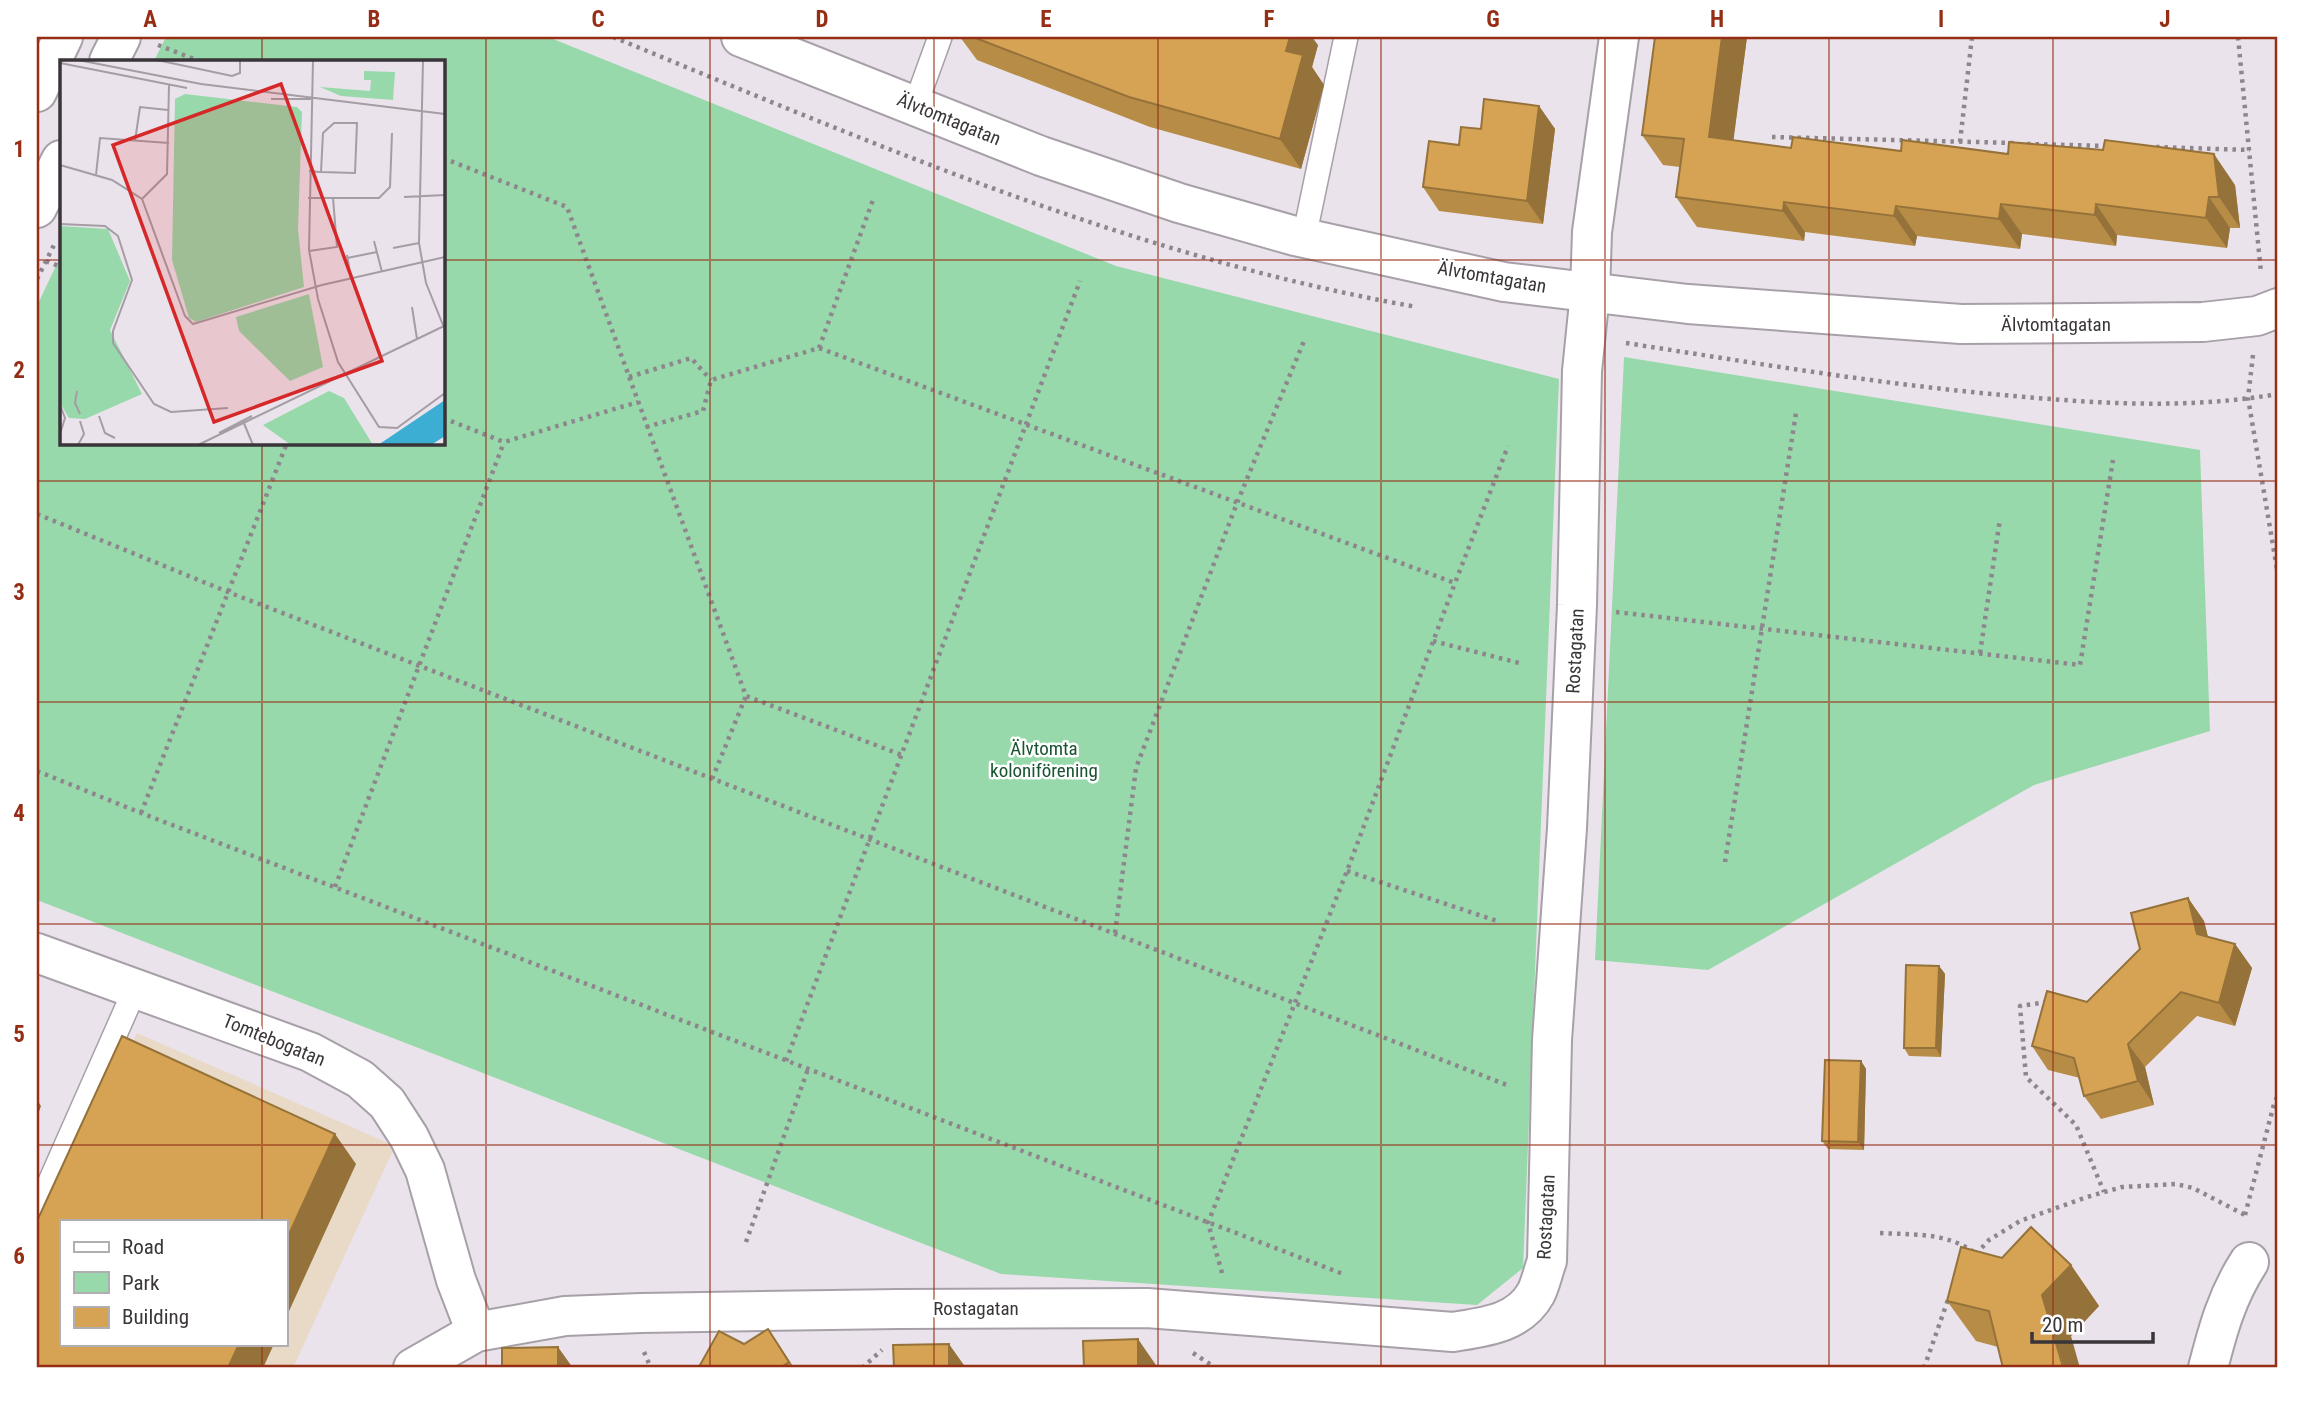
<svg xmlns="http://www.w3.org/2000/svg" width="2315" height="1405" font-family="'Roboto Condensed',sans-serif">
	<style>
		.commercial { fill: #e9dac7; fill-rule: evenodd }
		.green { fill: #97d9aa }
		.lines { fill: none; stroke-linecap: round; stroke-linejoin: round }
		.service-casing { stroke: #a8a0a8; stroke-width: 26 }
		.minor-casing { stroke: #a8a0a8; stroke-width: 42 }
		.secondary-casing { stroke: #a8a0a8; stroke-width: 42 }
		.path { stroke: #8d878d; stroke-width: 4.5; stroke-dasharray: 3.5 5; stroke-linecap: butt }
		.service { stroke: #fff; stroke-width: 23 }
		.minor { stroke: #fff; stroke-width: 38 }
		.secondary { stroke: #fff; stroke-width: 38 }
		.wall { fill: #b78c47 }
		.shaded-wall { fill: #95723a }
		.building { fill: #d5a353; stroke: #95723a; stroke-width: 2 }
		.grid { fill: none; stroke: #962d15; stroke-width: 2; stroke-opacity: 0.55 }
		.labels { text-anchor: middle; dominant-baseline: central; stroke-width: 5; stroke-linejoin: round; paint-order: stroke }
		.street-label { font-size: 19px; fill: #393539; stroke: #fff }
		.park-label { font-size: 19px; fill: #17542f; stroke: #fff }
		.inset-road { fill: none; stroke: #a49da4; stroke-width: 2 }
		.view { fill: #d62828; fill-opacity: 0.15; stroke: #d62828; stroke-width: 3.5 }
		.inset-edge { fill: none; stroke: #393539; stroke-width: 3.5 }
		.neatline { fill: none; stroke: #962d15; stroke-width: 2.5 }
		.grid-label { font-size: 23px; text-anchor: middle; font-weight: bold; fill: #962d15 }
	</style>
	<rect width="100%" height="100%" fill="#ebe3ec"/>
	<path class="commercial" d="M137,1033L395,1146L293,1368H37L59,1199ZM61,1221H285V1344H61Z"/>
	<g class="green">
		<path d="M166,37H548L1116,266L1559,379L1523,1268L1477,1305L1001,1274L37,900V306L61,255V443H443V61H154Z"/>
		<path d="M1624,357L2200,450L2210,731L2034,785L1708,970L1595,960Z"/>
	</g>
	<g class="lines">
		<defs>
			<g id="service">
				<path d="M915,106L940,37"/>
				<path d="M1304,238L1346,37"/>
				<path d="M37,1211L136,987"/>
			</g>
			<g id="minor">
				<path d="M741,37L1041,156L1179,203L1295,236L1504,282L1688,304L1961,324L2203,322L2257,316L2278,308"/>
				<path d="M37,953L310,1052L360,1079L387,1103L409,1137L425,1170L456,1280L476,1332"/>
				<path d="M413,1368L476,1332L565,1316L641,1313L898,1309L1147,1308L1453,1332C1484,1327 1519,1324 1536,1293C1541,1283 1543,1271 1547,1261L1552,1040L1567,828L1577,605L1582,371L1590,293L1592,232L1619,37"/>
				<path d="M2208,1368C2218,1329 2227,1296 2249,1262"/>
			</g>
			<g id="secondary">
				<path d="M109,61L121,37"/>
				<path d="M37,92L63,37"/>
				<path d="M37,208L61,160"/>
			</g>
		</defs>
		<use href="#service" class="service-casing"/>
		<use href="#minor" class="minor-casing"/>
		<use href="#secondary" class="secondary-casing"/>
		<g class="path">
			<path d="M613,37C874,144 1137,258 1417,307"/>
			<path d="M2238,37L2261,273"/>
			<path d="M158,45L199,61"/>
			<path d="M1772,137L2015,143"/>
			<path d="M1960,142L1972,37"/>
			<path d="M2027,144L2109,146"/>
			<path d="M2156,147L2250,150"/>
			<path d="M443,158L567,207L746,696L902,755"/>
			<path d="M46,261L61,267"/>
			<path d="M37,279L55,243"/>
			<path d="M1626,343C1755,363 1884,385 2014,396C2104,404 2189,409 2278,394"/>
			<path d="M819,348L874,197"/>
			<path d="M2253,355L2248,398L2278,575"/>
			<path d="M629,377L691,358L711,380"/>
			<path d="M443,418L504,442L638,402"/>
			<path d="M646,427L703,411L711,380L819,348L1455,583L1508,446"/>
			<path d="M37,514L228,592L1507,1085"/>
			<path d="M1616,612L2080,665L2113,460"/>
			<path d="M1433,641L1523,664"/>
			<path d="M1980,653L2000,519"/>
			<path d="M37,771L141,813L1343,1274"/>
			<path d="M712,779L746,696"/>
			<path d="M141,813L287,443"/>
			<path d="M1725,862L1796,413"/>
			<path d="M1347,871L1500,922"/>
			<path d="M335,887L504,442"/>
			<path d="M1115,933L1136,768L1237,503L1304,341"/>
			<path d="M2047,1002L2020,1006L2026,1077L2076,1125L2104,1192"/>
			<path d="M786,1061L1080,281"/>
			<path d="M2278,1081V1090"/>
			<path d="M2245,1215L2274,1104L2278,1095"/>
			<path d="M1880,1233C1913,1235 1947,1232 1975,1253"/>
			<path d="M746,1242L808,1069"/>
			<path d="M1976,1254L1989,1240L2020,1221L2087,1197L2122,1187L2176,1184L2193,1188L2245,1215"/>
			<path d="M1222,1273L1208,1223L1347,871L1455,583"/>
			<path d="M644,1352L651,1368"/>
			<path d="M1193,1353L1216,1368"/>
			<path d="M862,1368L882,1350"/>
			<path d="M1924,1368L1949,1297"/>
		</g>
		<use href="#service" class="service"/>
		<use href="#minor" class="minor"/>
		<use href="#secondary" class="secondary"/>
	</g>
	<g class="wall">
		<path d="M960,37L1318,45L1312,67L1324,85L1301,169L1150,127L977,60Z"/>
		<path d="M1655,37H1747L1733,140L1791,148L1901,151L2235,185L2240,228H2230L2227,248L2117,235L2116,246L2022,234L2020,249L1917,236L1915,246L1805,232L1804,241L1697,227L1676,197L1680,167L1663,165L1642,135Z"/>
		<path d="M1539,106L1555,129L1543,224L1439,211L1423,187L1459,145L1481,129Z"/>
		<path d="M2188,898L2204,921L2208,937L2235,944L2252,968L2235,1026L2197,1016L2145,1067L2154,1105L2101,1119L2084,1096L2080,1078L2048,1070L2032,1046L2087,1002L2140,949Z"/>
		<path d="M1939,966L1945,974L1941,1057L1909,1056L1904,1048Z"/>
		<path d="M1861,1061L1866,1069L1864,1150L1828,1149L1822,1141Z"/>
		<path d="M2071,1265L2099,1306L2071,1336L1998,1347L1976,1341L1947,1301Z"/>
		<path d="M768,1329L794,1368H702L700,1365L744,1344Z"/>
	</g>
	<g class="shaded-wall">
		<path d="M1290,37H1312L1318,45L1312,67L1324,85L1301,169L1280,139L1286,51Z"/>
		<path d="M1722,37H1747L1730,167L1709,137Z"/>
		<path d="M1539,106L1555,129L1543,224L1527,201Z"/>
		<path d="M2214,154L2235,185L2240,228L2219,197Z"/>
		<path d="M2209,197L2230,228L2227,248L2206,218Z"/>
		<path d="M1784,202L1805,232L1804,241L1783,211Z"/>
		<path d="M2001,204L2022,234L2020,249L1999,219Z"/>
		<path d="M2096,204L2117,235L2116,246L2095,215Z"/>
		<path d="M1896,206L1917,236L1915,246L1894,216Z"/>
		<path d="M2188,898L2204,921L2213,957L2197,934Z"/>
		<path d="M2235,944L2252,968L2235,1026L2219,1003Z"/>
		<path d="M1939,966L1945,974L1941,1057L1936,1048Z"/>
		<path d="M2128,1044L2145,1067L2154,1105L2138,1081Z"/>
		<path d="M1861,1061L1866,1069L1864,1150L1858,1142Z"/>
		<path d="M37,1100L41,1106L37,1117Z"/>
		<path d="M335,1134L356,1164L285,1320V1243Z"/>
		<path d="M2071,1265L2099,1306L2071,1336L2080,1368H2064L2042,1295Z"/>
		<path d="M768,1329L779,1345L794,1368L789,1362Z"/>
		<path d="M1138,1339L1158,1368H1138Z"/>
		<path d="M239,1344H274L263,1368H228Z"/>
		<path d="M949,1344L966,1368H949Z"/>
		<path d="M558,1347L573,1368H558Z"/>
	</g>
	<g class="building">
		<path d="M973,37H1290L1286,51L1303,55L1280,139L1129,97Z"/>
		<path d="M1655,37H1722L1709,137L1791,148L1793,137L1901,151L1902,140L2008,154L2009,142L2103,150L2105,140L2214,154L2219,197H2209L2206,218L2096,204L2095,215L2001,204L1999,219L1896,206L1894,216L1784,202L1783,211L1676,197L1684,139L1642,135Z"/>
		<path d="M1484,99L1539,106L1527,201L1423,187L1429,141L1459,145L1461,127L1481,129Z"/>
		<path d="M2188,898L2197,934L2235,944L2219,1003L2181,992L2128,1044L2138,1081L2084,1096L2074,1058L2032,1046L2047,991L2087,1002L2140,949L2131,913Z"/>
		<path d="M1906,965L1939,966L1936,1048H1904Z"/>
		<path d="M122,1036L335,1134L285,1243V1221H61V1344H239L228,1368H37V1221Z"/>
		<path d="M1825,1060L1861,1061L1858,1142L1822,1141Z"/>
		<path d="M2031,1227L2071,1265L2042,1295L2063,1367L2066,1368H2003L1989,1311L1947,1301L1961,1247L2002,1258Z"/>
		<path d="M768,1329L789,1362L780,1368H706L700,1365L719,1331L744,1344Z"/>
		<path d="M1138,1339V1368H1084L1083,1341Z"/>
		<path d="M949,1344V1368H894L893,1345Z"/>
		<path d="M558,1347V1368H502V1348Z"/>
	</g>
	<path class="grid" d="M262,37V61M486,37V1368M710,37V1368M934,37V1368M1158,37V1368M1381,37V1368M1605,37V1368M1829,37V1368M2053,37V1368M37,260H61M443,260H2278M262,443V1221M37,481H2278M37,702H2278M37,924H2278M37,1145H2278M262,1344V1368"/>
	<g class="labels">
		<g class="street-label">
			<text transform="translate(949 119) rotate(22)">Älvtomtagatan</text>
			<text transform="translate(1492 277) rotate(10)">Älvtomtagatan</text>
			<text x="2056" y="324">Älvtomtagatan</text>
			<text transform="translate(1575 651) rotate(-87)">Rostagatan</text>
			<text transform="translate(274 1040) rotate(22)">Tomtebogatan</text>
			<text transform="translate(1546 1217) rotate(-87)">Rostagatan</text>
			<text x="976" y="1308">Rostagatan</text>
		</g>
		<g class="park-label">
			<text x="1044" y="748">Älvtomta<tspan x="1044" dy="22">koloniförening</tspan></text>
		</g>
	</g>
	<g transform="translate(60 60)">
		<rect width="385" height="385" fill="#ebe3ec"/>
		<path d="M304,11L335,12L333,40L281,36L260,27L310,31L311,20H304ZM125,34L237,47L242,52L238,169L244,227L136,262L129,258L112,200L115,39ZM0,166L48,169L70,221L50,270L82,334L25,359L9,358L0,343ZM249,234L263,307L230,321L179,271L176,257ZM269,331L284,338L313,385H231L203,365Z" fill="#97d9aa"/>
		<path d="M385,340V376L371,385H318Z" fill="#3caed4"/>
		<path class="inset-road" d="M18,0L141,24L385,54M97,0L172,16L180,13V0M253,0L249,190L258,239L278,302L319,367L337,368L385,333M363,0L359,183L366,223L385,270M0,3L127,28M211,39H251M75,81L80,47L108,50M0,105L52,120L82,139L125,256L133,264L262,225L385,197M249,111L259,112H261L295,113L297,63H274L263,73L261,112M36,115L40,78L109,83M344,137L385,135M248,138H319L330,127L332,73M82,139L107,114L109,25M0,164L45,166L58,176L72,220L53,271V283L94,344L111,352L168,348M314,181L322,212M333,188L359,183M249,191L277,187L273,138M287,195L291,219M287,198L317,192M352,247L357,279M17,331L15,343L20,354M0,345L5,358L0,374M39,356L45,373L55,378M183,361L193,385M159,373L192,356M18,385L24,374L20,361M138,385L384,266"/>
		<path class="view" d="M221,24L322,301L154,362L53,85Z"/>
		<rect width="385" height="385" class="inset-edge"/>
	</g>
	<rect width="2315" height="1405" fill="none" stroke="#ffffff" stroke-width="77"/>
	<rect x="60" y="1220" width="228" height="126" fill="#ffffff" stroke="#b0aeb0" stroke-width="2"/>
	<rect x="74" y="1242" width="35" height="10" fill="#ffffff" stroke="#b0aeb0" stroke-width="2"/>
	<text x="122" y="1254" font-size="21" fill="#393539">Road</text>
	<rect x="74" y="1272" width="35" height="21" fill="#97d9aa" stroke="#b0aeb0" stroke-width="2"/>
	<text x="122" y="1290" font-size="21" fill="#393539">Park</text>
	<rect x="74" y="1307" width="35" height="21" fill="#d5a353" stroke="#b0aeb0" stroke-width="2"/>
	<text x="122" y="1324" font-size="21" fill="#393539">Building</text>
	<path d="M2032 1332v10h121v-10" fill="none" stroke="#393539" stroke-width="3.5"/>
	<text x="2042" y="1332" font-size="21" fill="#393539" stroke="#ffffff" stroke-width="5" paint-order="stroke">20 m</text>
	<rect x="38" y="38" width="2238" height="1328" class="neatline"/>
	<g class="grid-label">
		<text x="150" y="27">A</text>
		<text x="374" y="27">B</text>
		<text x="598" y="27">C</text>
		<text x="822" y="27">D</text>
		<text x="1046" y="27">E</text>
		<text x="1269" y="27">F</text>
		<text x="1493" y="27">G</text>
		<text x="1717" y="27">H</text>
		<text x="1941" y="27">I</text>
		<text x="2165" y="27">J</text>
		<text x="19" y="157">1</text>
		<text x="19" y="378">2</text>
		<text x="19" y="600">3</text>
		<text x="19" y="821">4</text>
		<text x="19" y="1042">5</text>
		<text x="19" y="1264">6</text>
	</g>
</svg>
